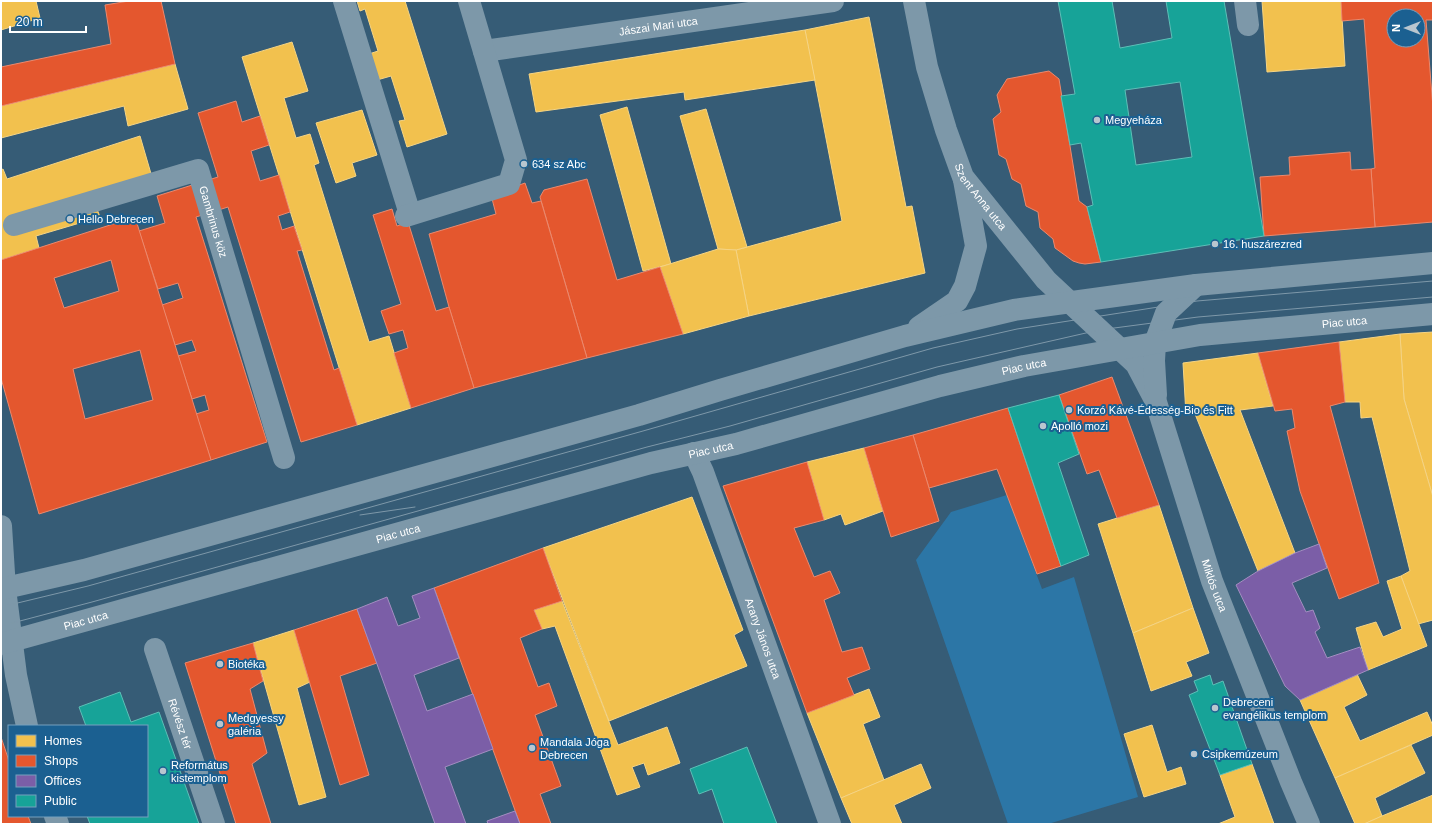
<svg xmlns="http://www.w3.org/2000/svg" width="1434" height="825" font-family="Helvetica,sans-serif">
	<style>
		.green { fill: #2c76a6 }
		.homes { fill: #f2c14e; stroke: #f6d483 }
		.shops { fill: #e4572e; stroke: #ec896d; fill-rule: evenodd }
		.offices { fill: #7b5ea7; stroke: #a38ec1 }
		.public { fill: #17a398; stroke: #5dbfb7; fill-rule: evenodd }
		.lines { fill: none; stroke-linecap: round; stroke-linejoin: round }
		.minor { stroke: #7d98a9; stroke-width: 22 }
		.tram { stroke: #7e98a9; stroke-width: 1 }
		.poi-dot { fill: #b9c6cf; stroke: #1b6091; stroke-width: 1.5 }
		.labels { text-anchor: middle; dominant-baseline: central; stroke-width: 4; stroke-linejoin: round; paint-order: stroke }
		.street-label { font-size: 11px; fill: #fff; stroke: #1b6091 }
		.poi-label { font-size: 11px; fill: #fff; stroke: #1b6091; text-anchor: start }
	</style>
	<rect width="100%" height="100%" fill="#365c76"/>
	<path class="green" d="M1007,495L1042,589L1074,577L1138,797L1048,824H1008L916,560L951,512Z"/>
	<g class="homes">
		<path d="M1,1H36L40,18L1,30Z"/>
		<path d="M357,1H405L447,134L407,147L399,121L405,120L391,76L377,80L369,54L378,51L365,9L360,11Z"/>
		<path d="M1262,1H1341L1345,66L1267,72Z"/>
		<path d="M869,17L906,207L912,206L925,273L749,316L736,250L842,221L805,30Z"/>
		<path d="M805,30L815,80L685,100L684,92L536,112L529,74Z"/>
		<path d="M292,42L308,91L284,98L296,138L310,134L319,163L314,165L369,342L389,336L411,408L357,425L242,57Z"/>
		<path d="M175,64L188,109L128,126L124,106L1,138V106Z"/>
		<path d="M627,107L671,264L643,271L600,115Z"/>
		<path d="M706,109L747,247L736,250L718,249L680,116Z"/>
		<path d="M362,110L377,155L352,163L356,176L336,183L316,123Z"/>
		<path d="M140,136L154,184L97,209L100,217L36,236L39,248L1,260V170L3,169L7,179Z"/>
		<path d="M718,249L736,250L749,316L683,334L660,267Z"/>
		<path d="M1433,332V497L1404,399L1400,334Z"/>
		<path d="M1400,334L1404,399L1433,497V620L1418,624L1401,576L1410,571L1372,417L1361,418L1360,402H1345L1339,342Z"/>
		<path d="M1258,353L1273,406L1240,410L1295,553L1258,571L1195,414L1186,415L1183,363Z"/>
		<path d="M864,448L883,511L845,525L841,514L824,520L807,462Z"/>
		<path d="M692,497L743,630L734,635L747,666L609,721L543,548Z"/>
		<path d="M1159,505L1193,608L1133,633L1098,524Z"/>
		<path d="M1401,576L1427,646L1368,670L1356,628L1376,622L1383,637L1402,629L1387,581Z"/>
		<path d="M562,601L618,745L667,727L680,763L648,775L644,763L632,767L640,787L617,795L555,626L542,629L534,610Z"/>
		<path d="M1193,608L1209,653L1186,662L1192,676L1151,691L1133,633Z"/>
		<path d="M294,630L310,682L297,688L326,797L299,805L253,643Z"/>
		<path d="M1357,674L1367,695L1344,707L1360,741L1427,712L1433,726V735L1335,778L1300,700Z"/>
		<path d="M869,689L880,717L863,724L884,780L841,798L807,713Z"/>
		<path d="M1152,725L1167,772L1181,767L1186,784L1144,797L1124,734Z"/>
		<path d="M1411,745L1425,773L1375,798L1382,816L1364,824H1355L1335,778Z"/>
		<path d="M921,764L931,788L894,805L902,824H852L841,798Z"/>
		<path d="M1252,764L1274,824H1218L1235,817L1220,775Z"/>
		<path d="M1433,795V824H1364L1382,816Z"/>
	</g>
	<g class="shops">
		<path d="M129,1H161L175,64L1,106V67L111,44L105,5Z"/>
		<path d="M1341,1H1433V20H1426L1433,108V222L1375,227L1371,169L1375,168L1364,19L1342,21ZM1394,16H1418V40H1394Z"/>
		<path d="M1049,71L1059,79L1079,201L1087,207L1101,262L1085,264L1079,263L1073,261L1055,248L1053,239L1040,228L1038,212L1026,206L1021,184L1012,179L1006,159L999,155L993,119L1001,112L997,95L1007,79Z"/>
		<path d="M236,101L242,122L260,116L269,145L251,151L260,181L279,175L290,212L278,216L282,230L294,226L302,250L297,251L334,370L339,368L357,425L301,442L228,207L196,217L267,442L211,460L196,414L209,410L205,395L192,399L178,356L196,351L192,340L175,345L162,305L183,298L178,283L158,289L139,231L165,223L157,196L218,177L198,113Z"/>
		<path d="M1350,152L1351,170L1371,169L1375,227L1264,236L1260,177L1290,175L1289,157Z"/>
		<path d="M587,179L617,280L660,267L683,334L587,358L540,197L544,190Z"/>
		<path d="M525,183L532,203L541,201L587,358L474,388L449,307L429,234L496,214L491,195Z"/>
		<path d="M392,209L397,226L408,222L436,311L449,307L474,388L411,408L394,353L408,348L403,330L389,334L381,311L401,304L373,215Z"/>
		<path d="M135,217L211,460L39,514L1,378V260ZM111,260L119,291L64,308L54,278ZM140,350L153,400L85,419L73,369Z"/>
		<path d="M1339,342L1345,402L1330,406L1379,583L1339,599L1300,491L1287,431L1295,428L1292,409L1275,411L1258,353Z"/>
		<path d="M1112,377L1159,505L1117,518L1099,470L1087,474L1059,395Z"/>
		<path d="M1008,408L1061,566L1037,574L997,469L929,488L913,435Z"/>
		<path d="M913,435L939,521L891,537L864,448Z"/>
		<path d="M807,462L824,520L794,528L814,577L830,571L840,593L824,600L842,652L862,647L870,669L847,678L854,695L807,713L723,486Z"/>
		<path d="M543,548L562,601L534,610L542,629L520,638L538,687L549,683L557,706L535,715L561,786L540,794L551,824H520L434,588Z"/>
		<path d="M357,609L377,663L340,676L369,775L340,785L294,630Z"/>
		<path d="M253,643L263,681L250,689L267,753L252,764L271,824H236L185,663Z"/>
		<path d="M1,737L9,761V816H28L31,824H1Z"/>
	</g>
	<g class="offices">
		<path d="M1319,544L1327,568L1292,583L1306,612L1313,610L1320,628L1315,632L1327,658L1360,647L1368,670L1300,700L1285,686L1236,585L1258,571L1295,553Z"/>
		<path d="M434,588L459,658L414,675L427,711L473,694L493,749L445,767L466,824H435L357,609L387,597L398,626L420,618L412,596Z"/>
		<path d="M515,811L520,824H488L487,821Z"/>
	</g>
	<g class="public">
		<path d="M1058,1H1112L1120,48L1172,38L1166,1H1224L1264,236L1101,262L1087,207L1093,205L1081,143L1070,145L1061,96L1075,94ZM1180,82L1192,157L1136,165L1125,90Z"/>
		<path d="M1059,395L1079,454L1058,463L1089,555L1061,566L1008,408Z"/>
		<path d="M1210,675L1213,685L1223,681L1252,764L1220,775L1189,695L1198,691L1194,681Z"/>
		<path d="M120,692L131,722L159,712L199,824H90L87,816H147V726H86L79,707Z"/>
		<path d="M747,747L777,824H724L712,789L699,794L690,769Z"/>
	</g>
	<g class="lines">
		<g class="minor">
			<path d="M344,1L410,214"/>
			<path id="s1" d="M914,1L927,67L946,130L963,177L1046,280L1136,364L1156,402L1212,581L1291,782L1309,824"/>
			<path d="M1245,1L1248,25"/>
			<path id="s2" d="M484,51L833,1"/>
			<path d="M406,216L509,184L516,160L469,1"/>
			<path id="s3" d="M14,225L198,170L284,458"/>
			<path d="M919,327L957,301L965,286L976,246L964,180"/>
			<path d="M1156,395L1154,361L1155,343L1166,313L1196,285"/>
			<path id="s4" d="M694,453L703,472L830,824"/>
			<path d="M1,526L5,589L16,675L27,726"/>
			<path d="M1,589L84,570L639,415L720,390L905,336L1014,310L1196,285L1433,263"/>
			<path id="s5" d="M1,644L651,463L736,444L940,386L1024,366L1200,335L1433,314"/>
			<path id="s6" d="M155,649L214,824"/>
			<path d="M55,816L58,824"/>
		</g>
		<g class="tram">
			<path d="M360,515L415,507"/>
			<path d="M1,607L88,586L643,431L933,348L1017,329L1197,301L1433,281"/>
			<path d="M1,626L92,602L647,447L730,426L937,367L1099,330L1198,317L1433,297"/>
		</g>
	</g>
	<g class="poi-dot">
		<circle cx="1097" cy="120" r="4"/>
		<circle cx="524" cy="164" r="4"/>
		<circle cx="70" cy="219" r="4"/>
		<circle cx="1215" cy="244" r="4"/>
		<circle cx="1069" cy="410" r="4"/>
		<circle cx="1043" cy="426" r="4"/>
		<circle cx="220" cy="664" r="4"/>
		<circle cx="1215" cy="708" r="4"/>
		<circle cx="220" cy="724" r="4"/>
		<circle cx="532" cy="748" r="4"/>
		<circle cx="1194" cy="754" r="4"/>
		<circle cx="163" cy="771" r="4"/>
	</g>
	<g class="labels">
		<g class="street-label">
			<text stroke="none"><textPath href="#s2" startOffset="176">Jászai Mari utca</textPath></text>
			<text stroke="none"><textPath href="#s1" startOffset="209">Szent Anna utca</textPath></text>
			<text stroke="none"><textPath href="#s3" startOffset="246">Gambrinus köz</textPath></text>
			<text stroke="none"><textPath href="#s5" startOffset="1384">Piac utca</textPath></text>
			<text stroke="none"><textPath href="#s5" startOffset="1060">Piac utca</textPath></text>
			<text stroke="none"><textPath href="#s5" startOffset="736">Piac utca</textPath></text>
			<text stroke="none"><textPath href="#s5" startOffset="412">Piac utca</textPath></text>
			<text stroke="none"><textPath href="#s1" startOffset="674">Miklós utca</textPath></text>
			<text stroke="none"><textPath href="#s5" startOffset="88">Piac utca</textPath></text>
			<text stroke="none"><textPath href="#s4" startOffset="198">Arany János utca</textPath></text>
			<text stroke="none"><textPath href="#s6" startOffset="79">Révész tér</textPath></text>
		</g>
		<g class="poi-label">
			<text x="1105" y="120">Megyeháza</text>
			<text x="532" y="164">634 sz Abc</text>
			<text x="78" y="219">Hello Debrecen</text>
			<text x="1223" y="244">16. huszárezred</text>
			<text x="1077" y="410">Korzó Kávé-Édesség-Bio és Fitt</text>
			<text x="1051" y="426">Apolló mozi</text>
			<text x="228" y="664">Biotéka</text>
			<text x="1223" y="702">Debreceni<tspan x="1223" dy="13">evangélikus templom</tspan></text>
			<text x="228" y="718">Medgyessy<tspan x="228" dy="13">galéria</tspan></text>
			<text x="540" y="742">Mandala Jóga<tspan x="540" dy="13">Debrecen</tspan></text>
			<text x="1202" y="754">Csipkemúzeum</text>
			<text x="171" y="765">Református<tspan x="171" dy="13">kistemplom</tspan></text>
		</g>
	</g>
	<rect width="1434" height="825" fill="none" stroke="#ffffff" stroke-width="4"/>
	<rect x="8" y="725" width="140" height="92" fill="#1b6091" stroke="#76a0bd"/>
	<rect x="16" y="735" width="20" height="12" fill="#f2c14e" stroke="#76a0bd"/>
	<text x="44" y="745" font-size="12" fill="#ffffff">Homes</text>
	<rect x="16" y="755" width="20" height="12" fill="#e4572e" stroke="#76a0bd"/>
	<text x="44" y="765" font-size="12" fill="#ffffff">Shops</text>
	<rect x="16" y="775" width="20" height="12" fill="#7b5ea7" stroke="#76a0bd"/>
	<text x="44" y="785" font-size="12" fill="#ffffff">Offices</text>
	<rect x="16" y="795" width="20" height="12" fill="#17a398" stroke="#76a0bd"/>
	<text x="44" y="805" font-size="12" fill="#ffffff">Public</text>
	<g transform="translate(1406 28) rotate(270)"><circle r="19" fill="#1b6091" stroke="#76a0bd"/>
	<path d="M0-3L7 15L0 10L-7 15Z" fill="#b9c6cf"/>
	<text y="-6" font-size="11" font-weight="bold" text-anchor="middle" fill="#ffffff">N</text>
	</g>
	<path d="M10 26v6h76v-6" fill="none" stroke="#ffffff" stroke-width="2"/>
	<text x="16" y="26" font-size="12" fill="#ffffff" stroke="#1b6091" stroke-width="3" paint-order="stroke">20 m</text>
</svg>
